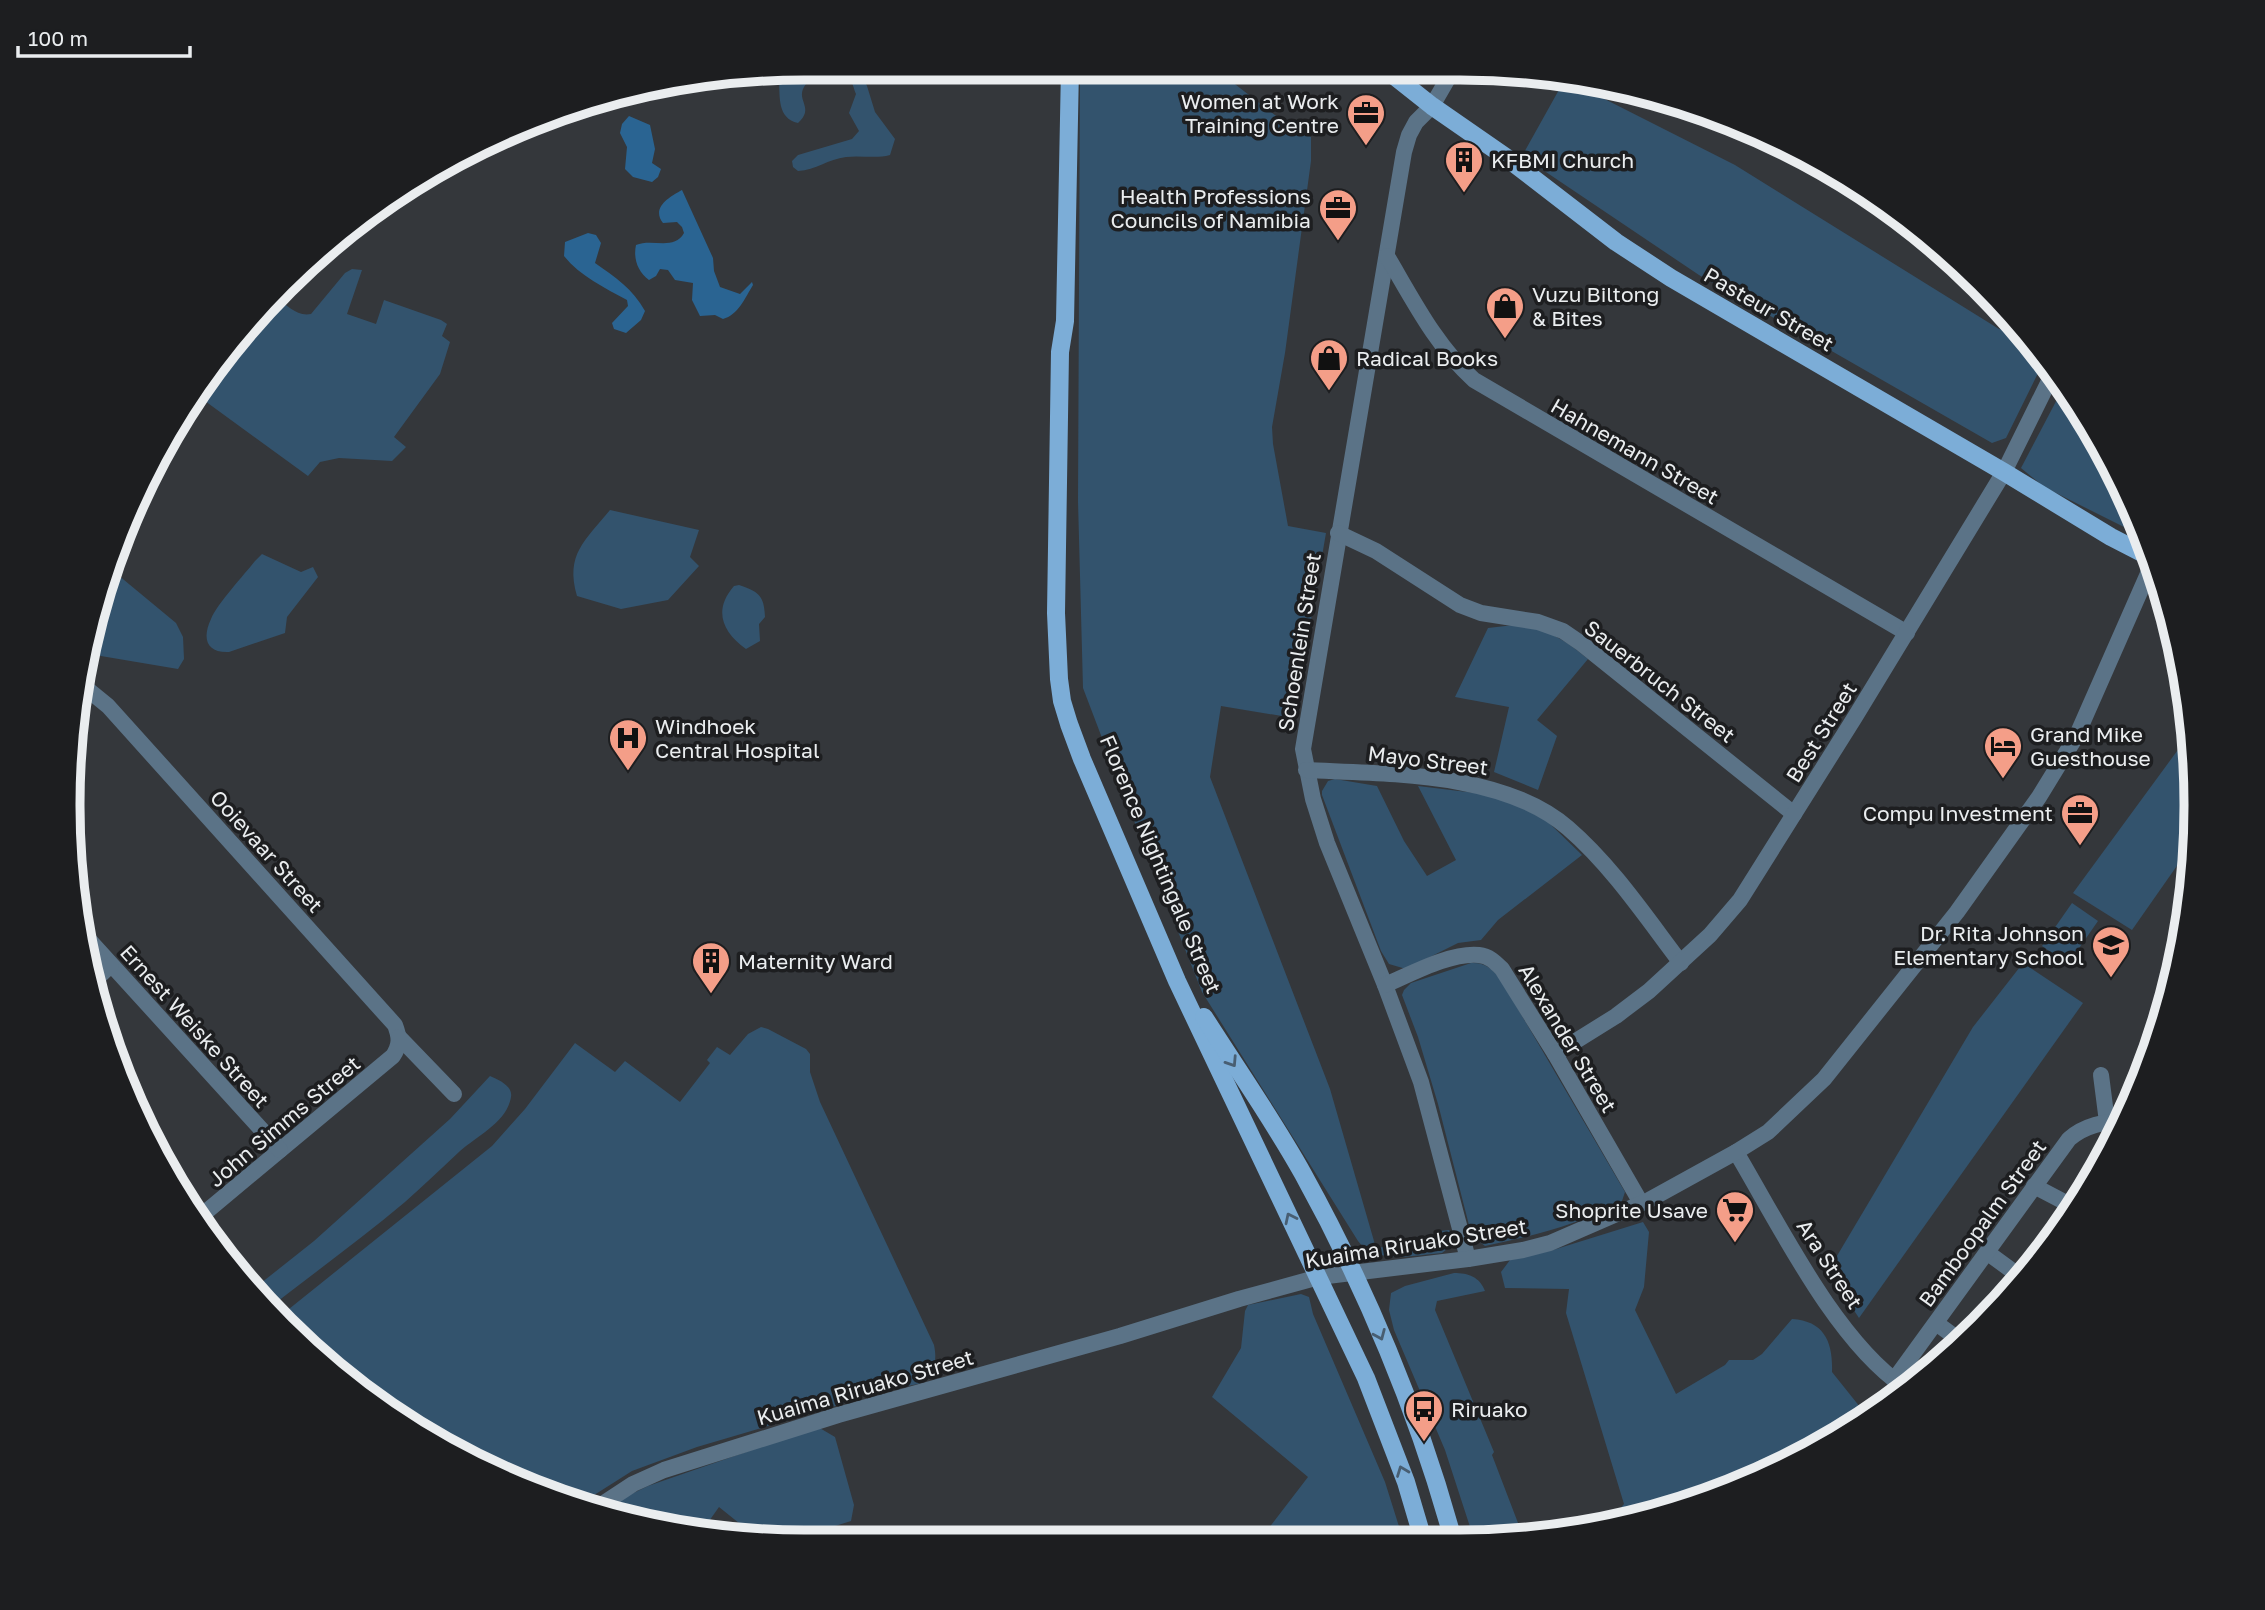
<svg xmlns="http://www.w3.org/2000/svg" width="2265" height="1610" font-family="'Golos Text',sans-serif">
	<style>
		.green { fill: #33536d }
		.forest { fill: #2a6492 }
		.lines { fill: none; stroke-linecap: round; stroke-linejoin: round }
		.minor { stroke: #5b7387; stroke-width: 16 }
		.major { stroke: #7cadd7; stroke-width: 18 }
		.oneway { stroke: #485e72 }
		.labels { text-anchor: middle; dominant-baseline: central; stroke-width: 7; stroke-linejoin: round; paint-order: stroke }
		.poi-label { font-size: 21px; fill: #eaedef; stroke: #1d1e20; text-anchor: start }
		.street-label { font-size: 21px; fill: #eaedef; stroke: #1d1e20 }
		.rim { fill: none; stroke: #eaedef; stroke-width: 9 }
	</style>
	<rect width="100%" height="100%" fill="#34373b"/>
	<g class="green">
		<path d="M804,68H858L867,86L875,112L895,139L890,155C876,159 861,155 846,157C828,159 816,170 798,171L793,167L792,161L798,155L852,139L859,131L849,113L856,94C854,90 853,82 849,79C840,68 810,76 804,87C796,101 815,108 798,123C777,118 780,97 779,79Z"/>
		<path d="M1080,68H1233L1227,78L1280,119L1311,137V161L1285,353L1272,427L1273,444L1288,526L1326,533L1294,718L1221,706L1210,777L1330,1089L1376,1248L1421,1242L1440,1231L1449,1230L1454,1237L1447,1249L1442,1253C1416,1255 1375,1265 1358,1241L1202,992L1123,793L1083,688L1078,501Z"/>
		<path d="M1565,79L1735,165L1999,329L2023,332L2044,361L2006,438L1992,443L1699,275L1522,156Z"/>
		<path d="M352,269L362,270L347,314L376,324L384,300L441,320L447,324L442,336L450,342L440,374L394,437L406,447L392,461L339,458L320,462L308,476L194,393L251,320L276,297C287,305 297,317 311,314L345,273Z"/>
		<path d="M2063,388L2098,436L2136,521L2126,528L2044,487L2021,468Z"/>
		<path d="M610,510L699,530L690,557L699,566L668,600L621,609L577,596C565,554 585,541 610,510Z"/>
		<path d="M262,554L301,572L313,567L318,577L287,617L285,633L229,652C206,653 202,638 211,619C217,604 244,575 255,561Z"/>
		<path d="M112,570L176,623L183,637L184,659L178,669L89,654Z"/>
		<path d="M739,585C759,592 764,595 765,617L759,624L760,641L746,649C722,632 713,610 734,586Z"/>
		<path d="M1514,625C1547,629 1563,638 1588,659L1537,720L1557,736L1538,790L1494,772L1509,707L1455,697L1488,628Z"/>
		<path d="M2191,732L2195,840L2132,930L2073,893Z"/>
		<path d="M1335,779L1377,786L1404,841L1427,876L1456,860L1418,786L1500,796L1547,821L1582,855L1498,920L1481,940L1458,943L1406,969L1389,964L1381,951L1322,795V791L1328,781Z"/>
		<path d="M2072,903L2098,921L2068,964L2042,946Z"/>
		<path d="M1471,963C1485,962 1493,969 1501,980L1625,1192L1622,1201C1579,1225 1532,1236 1485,1246L1476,1239L1470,1229L1438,1104L1418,1037L1402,995L1404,990L1411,983Z"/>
		<path d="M2023,963L2083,1003L1859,1318L1828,1271L1973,1027Z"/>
		<path d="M761,1027L768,1029L806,1049L810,1054V1072L820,1102L934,1345C936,1355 936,1362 932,1371C923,1392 895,1384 877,1388C864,1390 854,1397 842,1404L697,1447L632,1471L580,1504L479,1466L357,1390L279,1317L492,1146L525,1109L575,1043L615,1072L625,1061L680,1102L710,1063L707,1060L717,1047L730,1055L748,1034Z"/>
		<path d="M490,1076C499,1080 513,1086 511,1097C507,1122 477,1136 460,1151C442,1168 424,1185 405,1202C361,1239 314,1273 269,1308L251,1291L314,1241L450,1119Z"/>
		<path d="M1643,1222L1649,1232L1644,1287L1635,1310L1676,1394L1725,1365L1729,1360H1753L1762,1354L1792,1319C1825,1321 1833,1343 1832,1372L1860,1407L1835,1433L1785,1466L1651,1517L1605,1526L1624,1504L1566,1313L1569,1289L1505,1288L1501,1272L1510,1260L1553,1250Z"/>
		<path d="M1454,1273C1468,1273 1480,1277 1485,1291L1437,1301L1435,1310L1494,1452L1492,1455L1523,1536H1473L1445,1450L1394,1330L1389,1310L1391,1293L1405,1286Z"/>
		<path d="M1301,1294L1309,1297L1313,1314L1385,1482L1402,1536L1262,1537L1308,1477L1212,1397L1241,1348L1245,1311L1248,1305Z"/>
		<path d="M818,1427L835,1437L854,1505L851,1521L816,1532L806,1540H760L719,1507L702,1531L615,1517L603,1512L623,1498L648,1486Z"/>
	</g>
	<g class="forest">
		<path d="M629,116L650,125L655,149L652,163L661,169L658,177L652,182L633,177L625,169L627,147L620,133L622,124Z"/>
		<path d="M682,190L713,258L714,271L720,287L740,294L752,282L753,285C745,298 738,315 723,319L715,315L700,316L692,300L693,283L675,280L668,270L660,269L656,276L649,280C638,272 633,259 636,245C652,238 674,251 684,233L682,227L677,222L663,223C651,208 669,197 682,190Z"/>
		<path d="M588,233L596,235L601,243L595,263C615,277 633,289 645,311L641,320L626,333L614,329L612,323L628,306L627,300C605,288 580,276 564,256L565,242Z"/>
	</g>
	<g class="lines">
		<g class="minor">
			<path d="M1454,68L1432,106L1416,122L1409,135L1404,152L1303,749L1313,799L1327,843L1385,985L1421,1082L1468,1259"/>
			<path d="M1387,256C1413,300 1436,346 1474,380L1907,633"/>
			<path d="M1338,533L1376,551L1460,605L1481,613L1538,622L1563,631L1582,644L1794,814"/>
			<path d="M81,684L108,706L395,1025C400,1038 400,1045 393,1056L201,1216"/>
			<path d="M1306,770C1388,774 1504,772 1568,828C1612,866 1646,917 1681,963"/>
			<path d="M80,930L280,1150"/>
			<path d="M91,984L111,965"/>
			<path d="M1385,985C1411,974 1451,952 1479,955C1489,956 1495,962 1502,969L1555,1054L1641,1203"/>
			<path d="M399,1037L454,1094"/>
			<path d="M1555,1054L1616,1016L1649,991L1710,935L1740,900L1855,717L2004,472L2053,373"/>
			<path d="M2101,1075L2107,1122"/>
			<path d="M1736,1152C1779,1224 1835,1340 1904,1387"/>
			<path d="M2034,1186L2074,1207"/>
			<path d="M1988,1253L2022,1278"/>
			<path d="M1936,1323L1962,1342"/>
			<path d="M1894,1380L2069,1139C2085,1125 2104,1122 2125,1120"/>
			<path d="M595,1509L633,1484L664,1470L838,1415L1120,1336L1239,1299L1319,1277L1468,1259L1523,1250L1550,1243L1649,1200L1736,1152L1768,1132L1824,1079L1957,912L2039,797L2077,735L2154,560"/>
		</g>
		<g class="major">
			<path d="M1070,68L1065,321L1060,352L1056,613L1059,679L1062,701L1069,724L1082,759L1177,981L1366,1378L1406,1482L1422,1536"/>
			<path d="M1384,68L1432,106L1507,158L1616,242L1671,278L2004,472L2111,537L2146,555H2152"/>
			<path d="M1204,1017C1237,1069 1273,1120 1303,1174C1365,1286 1418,1412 1452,1536"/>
		</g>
	</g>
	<defs><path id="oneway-chevron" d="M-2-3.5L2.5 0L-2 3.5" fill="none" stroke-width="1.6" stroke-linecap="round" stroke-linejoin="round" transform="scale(1.75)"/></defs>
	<g class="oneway">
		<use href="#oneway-chevron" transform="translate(1232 1062) rotate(57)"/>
		<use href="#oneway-chevron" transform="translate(1290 1218) rotate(-116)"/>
		<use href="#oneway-chevron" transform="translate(1380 1335) rotate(67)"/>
		<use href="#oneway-chevron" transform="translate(1402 1471) rotate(-111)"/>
	</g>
	<defs>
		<symbol id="office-pin" viewBox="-11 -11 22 30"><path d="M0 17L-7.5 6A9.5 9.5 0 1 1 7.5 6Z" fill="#f49e88" stroke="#1d1e20"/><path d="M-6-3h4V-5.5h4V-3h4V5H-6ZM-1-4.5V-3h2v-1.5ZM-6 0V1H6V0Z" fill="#111"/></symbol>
		<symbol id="building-pin" viewBox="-11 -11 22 30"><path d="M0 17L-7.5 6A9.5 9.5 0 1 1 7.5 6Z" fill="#f49e88" stroke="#1d1e20"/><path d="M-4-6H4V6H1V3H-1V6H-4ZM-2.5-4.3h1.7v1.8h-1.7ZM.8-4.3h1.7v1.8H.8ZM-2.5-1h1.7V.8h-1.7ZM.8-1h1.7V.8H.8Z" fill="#111"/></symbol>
		<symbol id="shop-pin" viewBox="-11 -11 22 30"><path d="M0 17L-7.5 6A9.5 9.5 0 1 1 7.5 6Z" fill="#f49e88" stroke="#1d1e20"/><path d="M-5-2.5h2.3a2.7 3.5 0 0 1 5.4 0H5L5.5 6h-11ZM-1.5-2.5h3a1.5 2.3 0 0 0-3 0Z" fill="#111"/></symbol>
		<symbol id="hospital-pin" viewBox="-11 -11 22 30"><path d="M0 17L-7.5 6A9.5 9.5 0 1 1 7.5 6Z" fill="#f49e88" stroke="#1d1e20"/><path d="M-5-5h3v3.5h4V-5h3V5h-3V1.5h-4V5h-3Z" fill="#111"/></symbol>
		<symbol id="hotel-pin" viewBox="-11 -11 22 30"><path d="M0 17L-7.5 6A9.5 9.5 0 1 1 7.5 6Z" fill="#f49e88" stroke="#1d1e20"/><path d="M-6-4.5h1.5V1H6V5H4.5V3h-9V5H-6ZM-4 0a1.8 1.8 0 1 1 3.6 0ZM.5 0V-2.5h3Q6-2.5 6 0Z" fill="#111"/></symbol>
		<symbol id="school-pin" viewBox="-11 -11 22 30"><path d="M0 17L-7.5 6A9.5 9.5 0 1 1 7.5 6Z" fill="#f49e88" stroke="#1d1e20"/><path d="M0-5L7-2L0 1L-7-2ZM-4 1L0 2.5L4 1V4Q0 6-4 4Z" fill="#111"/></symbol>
		<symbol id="supermarket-pin" viewBox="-11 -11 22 30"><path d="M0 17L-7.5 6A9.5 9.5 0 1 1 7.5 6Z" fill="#f49e88" stroke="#1d1e20"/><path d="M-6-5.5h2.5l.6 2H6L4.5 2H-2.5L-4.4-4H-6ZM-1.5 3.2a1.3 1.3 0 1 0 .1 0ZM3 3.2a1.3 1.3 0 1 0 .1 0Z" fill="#111"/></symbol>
		<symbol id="bus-pin" viewBox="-11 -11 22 30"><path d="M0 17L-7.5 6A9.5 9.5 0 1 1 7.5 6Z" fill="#f49e88" stroke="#1d1e20"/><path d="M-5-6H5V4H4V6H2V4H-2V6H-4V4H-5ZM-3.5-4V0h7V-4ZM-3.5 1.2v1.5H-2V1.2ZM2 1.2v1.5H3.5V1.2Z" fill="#111"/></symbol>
	</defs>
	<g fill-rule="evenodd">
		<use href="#office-pin" x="1344" y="91" width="44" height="60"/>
		<use href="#building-pin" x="1442" y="138" width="44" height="60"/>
		<use href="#office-pin" x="1316" y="186" width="44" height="60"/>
		<use href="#shop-pin" x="1483" y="284" width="44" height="60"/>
		<use href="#shop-pin" x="1307" y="336" width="44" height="60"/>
		<use href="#hospital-pin" x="606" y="716" width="44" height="60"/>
		<use href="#hotel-pin" x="1981" y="724" width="44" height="60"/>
		<use href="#office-pin" x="2058" y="791" width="44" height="60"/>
		<use href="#school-pin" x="2089" y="923" width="44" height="60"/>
		<use href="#building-pin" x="689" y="939" width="44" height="60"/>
		<use href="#supermarket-pin" x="1713" y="1188" width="44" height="60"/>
		<use href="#bus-pin" x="1402" y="1387" width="44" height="60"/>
	</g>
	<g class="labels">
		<g class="poi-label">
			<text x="1339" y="101" text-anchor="end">Women at Work<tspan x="1339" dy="24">Training Centre</tspan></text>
			<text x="1491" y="160">KFBMI Church</text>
			<text x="1311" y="196" text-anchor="end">Health Professions<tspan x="1311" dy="24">Councils of Namibia</tspan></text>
			<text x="1532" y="294">Vuzu Biltong<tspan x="1532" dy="24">&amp; Bites</tspan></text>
			<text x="1356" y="358">Radical Books</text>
			<text x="655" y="726">Windhoek<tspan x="655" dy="24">Central Hospital</tspan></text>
			<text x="2030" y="734">Grand Mike<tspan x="2030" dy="24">Guesthouse</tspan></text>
			<text x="2053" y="813" text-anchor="end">Compu Investment</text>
			<text x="2084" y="933" text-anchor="end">Dr. Rita Johnson<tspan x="2084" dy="24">Elementary School</tspan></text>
			<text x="738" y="961">Maternity Ward</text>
			<text x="1708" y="1210" text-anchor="end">Shoprite Usave</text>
			<text x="1451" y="1409">Riruako</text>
		</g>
		<g class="street-label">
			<text transform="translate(1769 309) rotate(30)">Pasteur Street</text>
			<text transform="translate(1635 451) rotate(30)">Hahnemann Street</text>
			<text transform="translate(1299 642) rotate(-81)">Schoenlein Street</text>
			<text transform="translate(1660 681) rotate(38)">Sauerbruch Street</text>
			<text transform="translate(1821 732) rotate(-58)">Best Street</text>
			<text transform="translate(1428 760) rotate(7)">Mayo Street</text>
			<text transform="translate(267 851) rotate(48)">Ooievaar Street</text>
			<text transform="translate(1161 864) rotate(67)">Florence Nightingale Street</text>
			<text transform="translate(195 1026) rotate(48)">Ernest Weiske Street</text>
			<text transform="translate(1568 1038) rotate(59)">Alexander Street</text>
			<text transform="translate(284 1121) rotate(-40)">John Simms Street</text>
			<text transform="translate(1982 1223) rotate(-54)">Bamboopalm Street</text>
			<text transform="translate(1416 1243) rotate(-9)">Kuaima Riruako Street</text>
			<text transform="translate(1830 1264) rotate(57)">Ara Street</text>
			<text transform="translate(865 1387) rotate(-16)">Kuaima Riruako Street</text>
		</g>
	</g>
	<path d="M0 0H2265V1610H0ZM804 80H1460A724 724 0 0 1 2184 804V806A724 724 0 0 1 1460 1530H804A724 724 0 0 1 80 806V804A724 724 0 0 1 804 80Z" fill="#1d1e20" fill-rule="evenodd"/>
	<path class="rim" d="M804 80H1460A724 724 0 0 1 2184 804V806A724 724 0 0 1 1460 1530H804A724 724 0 0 1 80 806V804A724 724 0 0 1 804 80Z"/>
	<path d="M18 46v10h172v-10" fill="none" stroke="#eaedef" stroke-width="3.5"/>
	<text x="28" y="46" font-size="21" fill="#eaedef" stroke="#1d1e20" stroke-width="5" paint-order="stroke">100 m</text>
</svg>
